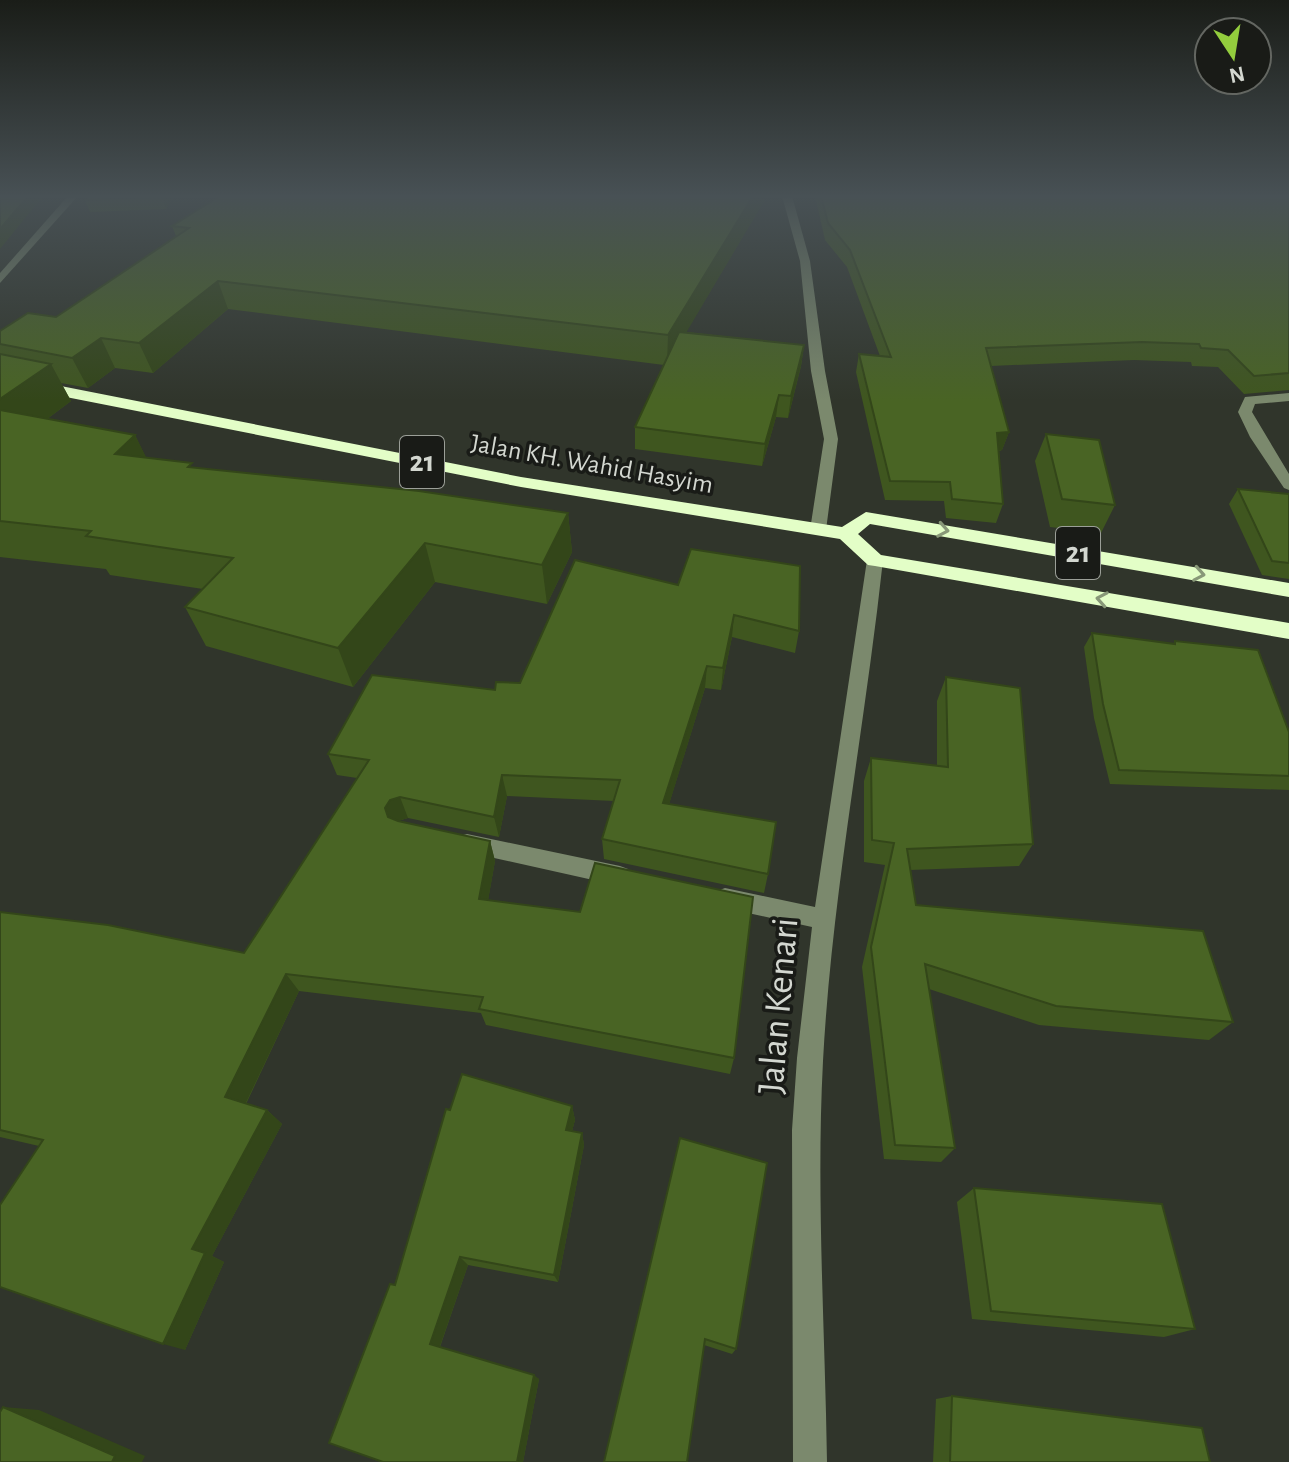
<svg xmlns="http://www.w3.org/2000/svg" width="1289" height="1462" font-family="'Alegreya Sans',sans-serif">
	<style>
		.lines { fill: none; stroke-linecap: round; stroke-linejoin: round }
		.minor { fill: #7b896d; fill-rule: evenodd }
		.highway { fill: #e3fec7; fill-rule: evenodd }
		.wall { fill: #3f561f }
		.shaded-wall { fill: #334619 }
		.building { fill: #496424; stroke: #334619; stroke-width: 2 }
		.oneway { stroke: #889878 }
		.labels { text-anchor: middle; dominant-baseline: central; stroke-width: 7; stroke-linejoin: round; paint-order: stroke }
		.far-street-label { font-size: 26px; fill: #d3d7d0; stroke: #191b17 }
		.shield { fill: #191b17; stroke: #9b9f98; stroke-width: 2 }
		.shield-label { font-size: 30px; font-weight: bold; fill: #d3d7d0 }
		.near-street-label { font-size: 38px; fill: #d3d7d0; stroke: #191b17 }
	</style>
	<rect width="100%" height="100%" fill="#30352b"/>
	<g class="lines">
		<g class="minor">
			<path d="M68,196H78L0,283V273Z"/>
			<path d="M782,196H792L810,261L825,371L838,439L826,530L818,535L810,530L824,439L811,371L800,261Z"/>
			<path d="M1289,393V401L1255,404L1252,412L1289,474V490L1284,488L1250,437L1238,412L1245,397Z"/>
			<path d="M875,555L883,560C865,727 832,893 823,1061C816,1195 825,1328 827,1462H793L792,1130L797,1058L812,927L725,908L717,905L713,898L717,891L725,888L815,907L867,560Z"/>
			<path d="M467,834L620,866L628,869L631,876L628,883L620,886L467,852L459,850L456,843L459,836Z"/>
		</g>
		<path class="highway" d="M0,374L521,477L842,527L866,512L1289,583V597L870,524L858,534L881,555L1289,623V639L875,566L868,565L840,539L521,487L0,384Z"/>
	</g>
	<g class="wall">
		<path d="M174,196L166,209L90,212L85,200Z"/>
		<path d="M767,196L686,332L804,345L801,366L788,418L776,417L762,466L635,449V427L664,365L228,309L153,373L115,368L88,388L61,383L71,401L47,419L135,435L146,458L194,468L568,513L572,552L547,604L435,582L353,687L206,646L185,607L203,589L110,575L106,569L0,557V331L56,317L176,236L172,226Z"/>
		<path d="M815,196H1289V390L1244,394L1218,367L1192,366L1191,362L1134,360L991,366L1009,432L1002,450L999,451L1003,504L996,523L946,518L944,501L885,500L856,372L859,354L880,356L847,267L825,240Z"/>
		<path d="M1046,434L1115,505L1101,533L1050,527L1035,461Z"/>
		<path d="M1238,489L1289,494V579L1262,575L1229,504Z"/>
		<path d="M575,560L799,631L795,653L732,637L721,690L705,688L669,804L768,874L764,893L604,859L602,839L614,801L507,796L499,837L408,818L398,821L490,841L495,861L488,900L734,1058L730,1074L486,1025L481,1013L299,991L246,1104L267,1110L282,1124L212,1256L224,1262L185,1350L39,1146L0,1137V912L244,953L357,778L337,775L328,754L495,690L520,683Z"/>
		<path d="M1092,633L1173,644L1175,641L1289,732V790L1110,784L1094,718L1084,647Z"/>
		<path d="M946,677L1033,844L1019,866L910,870L916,905L1233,1022L1209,1040L1039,1025L929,989L955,1148L941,1162L884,1159L862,967L885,865L864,862V781L871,758L937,766V701Z"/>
		<path d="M572,1106L575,1120L572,1131L582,1133L584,1145L558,1282L468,1265L440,1347L539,1379L523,1462H383L395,1285L450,1110Z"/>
		<path d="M680,1138L736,1349L732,1354L704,1345Z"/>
		<path d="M974,1188L1195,1329L1164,1337L972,1319L957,1202Z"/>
		<path d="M952,1396L1210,1462H933L936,1399Z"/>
	</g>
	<g class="shaded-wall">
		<path d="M28,196H43L0,249V229Z"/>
		<path d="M163,196H174L166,209L162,197Z"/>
		<path d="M753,196H767L667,365L668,335Z"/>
		<path d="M218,281L228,309L153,373L139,343Z"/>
		<path d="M101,338L115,368L88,388L72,358Z"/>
		<path d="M804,345L801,366L788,418L791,396Z"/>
		<path d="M51,364L71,401L11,446L0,428V399Z"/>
		<path d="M779,395L776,417L762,466L765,444Z"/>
		<path d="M1009,432L1002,450L991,452L997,433Z"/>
		<path d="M135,435L154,473L115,454Z"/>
		<path d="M568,513L572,552L547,604L542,565Z"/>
		<path d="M425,543L435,582L353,687L338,648Z"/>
		<path d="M734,615L732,637L721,690L723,668Z"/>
		<path d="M707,666L705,688L663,824V803Z"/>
		<path d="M502,775L507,796L499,837L494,817Z"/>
		<path d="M400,797L408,818L398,821L393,829L385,808L390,800Z"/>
		<path d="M490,841L495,861L485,918L479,899Z"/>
		<path d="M286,974L299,991L242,1111L225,1097Z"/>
		<path d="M572,1106L575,1120L569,1143L566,1130Z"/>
		<path d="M267,1110L282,1124L212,1256L224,1262L185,1350L163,1344L192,1249Z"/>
		<path d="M582,1133L584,1145L558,1282L554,1275Z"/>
		<path d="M460,1257L468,1265L439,1349L430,1344Z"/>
		<path d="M534,1375L539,1379L523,1462H517Z"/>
		<path d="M3,1407L39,1410L145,1456L142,1462H112Z"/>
	</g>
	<g class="building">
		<path d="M0,196H28L0,229Z"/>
		<path d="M88,196H163L162,197L85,200Z"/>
		<path d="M220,196H753L668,335L218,281L139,343L101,338L72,358L0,344V331L28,313L56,317L189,228L172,226Z"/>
		<path d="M821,196H1289V373L1254,376L1228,350L1201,348L1199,344L1142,342L986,348L1009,432L997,433L1003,504L952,499L950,482L890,481L859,354L891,357L850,250L828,223Z"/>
		<path d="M679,332L804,345L791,396L779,395L765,444L635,427Z"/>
		<path d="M0,354L51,364L0,399Z"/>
		<path d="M0,410L135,435L115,454L192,463L188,467L419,491L568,513L542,565L425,543L338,648L185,607L233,558L86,536L91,531L0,521Z"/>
		<path d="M1046,434L1099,440L1115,505L1062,499Z"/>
		<path d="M1238,489L1289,494V563L1272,561Z"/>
		<path d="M691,549L800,566L799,631L734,615L723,668L707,666L663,803L776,822L768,874L602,839L620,780L502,775L494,817L400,797L390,800L385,808L388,817L398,821L490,841L479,899L580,912L595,863L753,897L734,1058L479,1009L483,997L286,974L225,1097L267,1110L192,1249L205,1253L163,1344L0,1287V1205L43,1140L0,1130V912L108,925L244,953L369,760L328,754L372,675L495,690L496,682L520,683L575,560L678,585Z"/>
		<path d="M1092,633L1175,644V641L1258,650L1289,732V776L1119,770L1103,704Z"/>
		<path d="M946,677L1020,688L1033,844L907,849L916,905L1203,931L1233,1022L1056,1006L925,964L955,1148L895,1145L871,947L894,843L872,840L871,758L948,767Z"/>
		<path d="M462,1074L572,1106L566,1130L582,1133L554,1275L460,1257L430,1344L534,1375L517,1462H383L329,1443L390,1284L395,1285L446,1109L450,1110Z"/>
		<path d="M680,1138L767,1163L736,1349L705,1339L687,1462H604Z"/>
		<path d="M974,1188L1162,1204L1195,1329L991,1311Z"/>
		<path d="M952,1396L1202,1428L1210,1462H950Z"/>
		<path d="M3,1407L115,1456L112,1462H0V1412Z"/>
	</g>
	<defs><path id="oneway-chevron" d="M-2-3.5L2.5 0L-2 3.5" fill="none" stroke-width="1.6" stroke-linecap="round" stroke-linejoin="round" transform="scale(2)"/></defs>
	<g class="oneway">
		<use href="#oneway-chevron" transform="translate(943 530) rotate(10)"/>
		<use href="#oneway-chevron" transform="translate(1199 574) rotate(10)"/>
		<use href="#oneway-chevron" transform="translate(1102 599) rotate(-170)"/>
	</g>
	<linearGradient id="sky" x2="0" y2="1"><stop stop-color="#1a1d18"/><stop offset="0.49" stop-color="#485155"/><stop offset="1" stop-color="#485155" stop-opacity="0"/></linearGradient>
	<rect width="1289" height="401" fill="url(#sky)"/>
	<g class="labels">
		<g class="far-street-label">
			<text transform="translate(592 464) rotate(10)">Jalan KH. Wahid Hasyim</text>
		</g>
		<g class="shield">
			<rect x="400" y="436" width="44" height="52" rx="6"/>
			<rect x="1056" y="527" width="44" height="52" rx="6"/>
		</g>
		<g class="shield-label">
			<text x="422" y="462">21</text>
			<text x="1078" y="553">21</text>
		</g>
		<g class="near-street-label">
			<text transform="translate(779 1006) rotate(-85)">Jalan Kenari</text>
		</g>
	</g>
	<g transform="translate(1233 56) rotate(168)"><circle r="38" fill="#191b17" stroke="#636661" stroke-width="2"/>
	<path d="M0-6L14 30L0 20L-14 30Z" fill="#93cd3d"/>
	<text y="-12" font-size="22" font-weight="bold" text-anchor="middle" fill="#d3d7d0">N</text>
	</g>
</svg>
